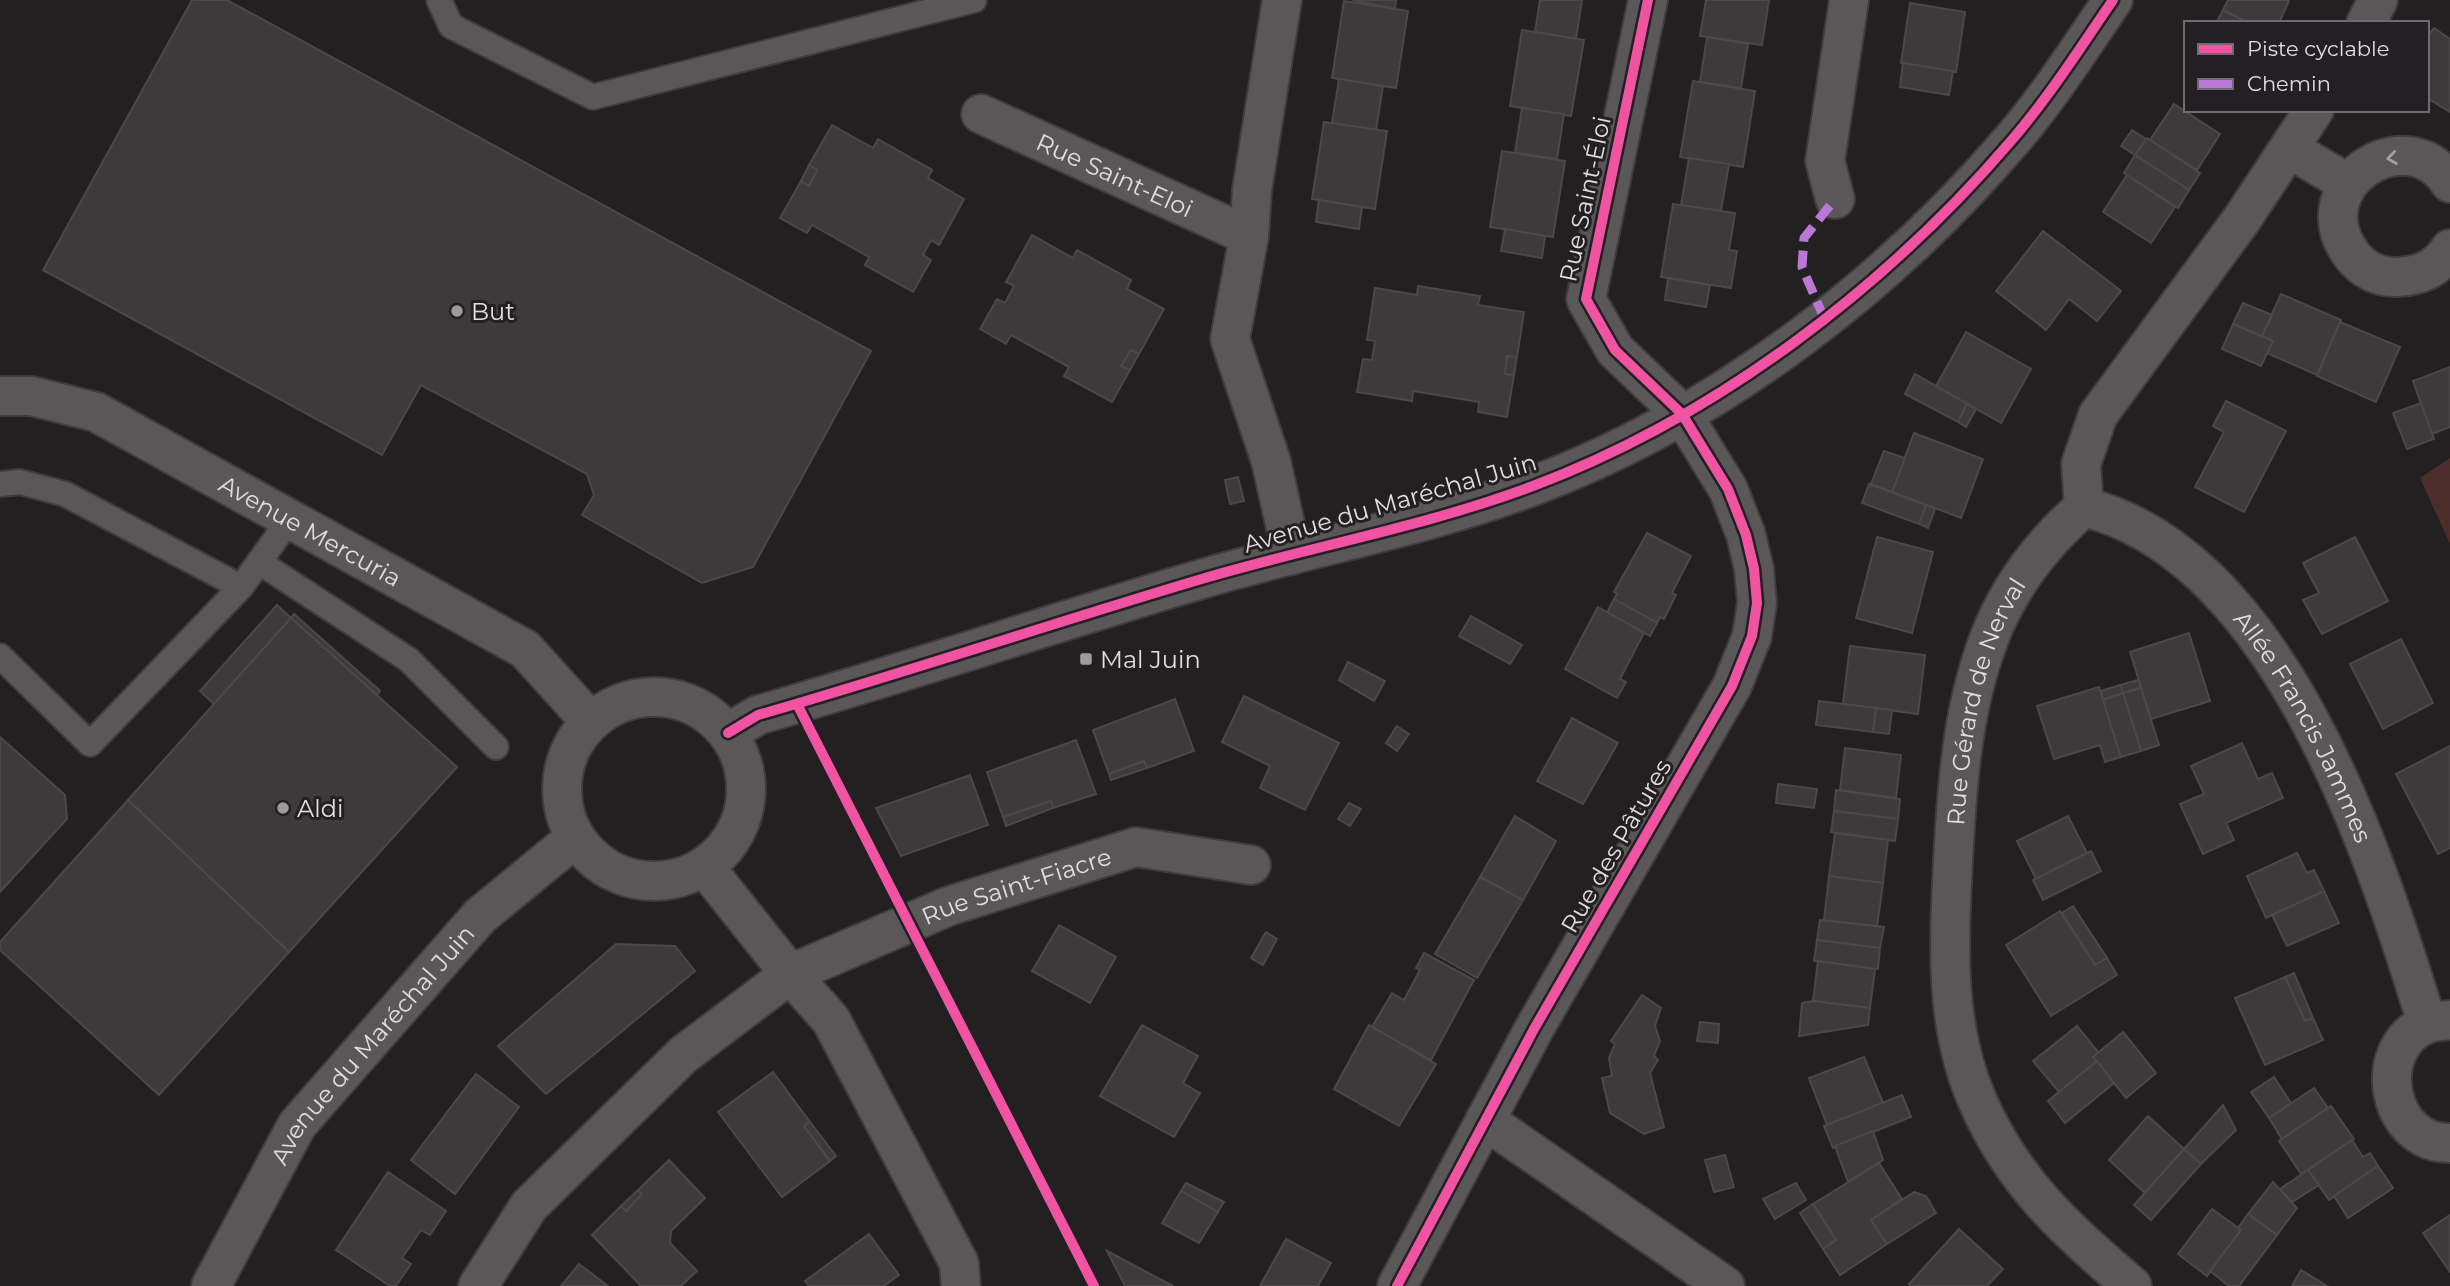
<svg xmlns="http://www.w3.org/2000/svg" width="2450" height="1286" font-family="Montserrat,sans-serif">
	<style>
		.green { fill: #4d2d2a }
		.building { fill: #3c3a3b; stroke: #4a4848; stroke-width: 2 }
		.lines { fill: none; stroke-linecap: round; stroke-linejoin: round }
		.lane-casing { stroke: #3e3c3d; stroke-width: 28 }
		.street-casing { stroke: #3e3c3d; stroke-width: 42 }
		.lane { stroke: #595758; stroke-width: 24 }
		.street { stroke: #595758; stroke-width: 38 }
		.quiet { stroke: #ba77d6; stroke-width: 9; stroke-dasharray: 18 9; stroke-linecap: butt }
		.cycleway-casing { stroke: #231f22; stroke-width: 15 }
		.cycleway { stroke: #f153a3; stroke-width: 10 }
		.oneway { stroke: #a3a1a2 }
		.poi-dot { fill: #9e9b9c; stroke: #231f22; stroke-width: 2.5 }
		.labels { text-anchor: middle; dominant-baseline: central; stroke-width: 6; stroke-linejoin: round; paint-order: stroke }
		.street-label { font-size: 24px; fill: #e0dddf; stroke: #231f22 }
		.poi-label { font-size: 24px; fill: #e0dddf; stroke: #231f22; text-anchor: start }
	</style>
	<rect width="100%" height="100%" fill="#222021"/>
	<path class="green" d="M2450,458V544L2420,478Z"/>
	<g class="building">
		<path d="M192,0H227L871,351L753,567L702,583L582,515L594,495L587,474L421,385L382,455L43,270Z"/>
		<path d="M1352,0H1396L1395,9Z"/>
		<path d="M1540,0H1582L1576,39L1535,32Z"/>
		<path d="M1706,0H1769L1762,45L1700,36Z"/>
		<path d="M2228,0H2287L2289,1L2279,23H2248L2223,10Z"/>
		<path d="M1344,1L1408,11L1396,88L1332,78Z"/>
		<path d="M1910,3L1965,12L1956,72L1901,63Z"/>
		<path d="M2223,10L2248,23H2216Z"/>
		<path d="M2434,28L2450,39V112L2427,98V38Z"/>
		<path d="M1522,30L1584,40L1571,116L1510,106Z"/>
		<path d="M1707,37L1748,44L1741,88L1700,82Z"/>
		<path d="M1903,63L1953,71L1949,95L1900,87Z"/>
		<path d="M1339,79L1383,86L1376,130L1332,123Z"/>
		<path d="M1693,81L1755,91L1743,167L1680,157Z"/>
		<path d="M2174,104L2220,134L2197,170L2150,140Z"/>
		<path d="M1522,108L1564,114L1557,159L1515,153Z"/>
		<path d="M1324,122L1387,131L1375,209L1312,199Z"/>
		<path d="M832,125L873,148L878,139L932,170L928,178L964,199L939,245L931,240L923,255L931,260L913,292L865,265L869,257L812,225L807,233L780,218L801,181L809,186L817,170L809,165Z"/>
		<path d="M2132,130L2146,139L2135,155L2121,146Z"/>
		<path d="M2147,138L2200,173L2189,190L2135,155Z"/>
		<path d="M1502,151L1565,161L1553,237L1490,227Z"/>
		<path d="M2135,155L2189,190L2178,208L2124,173Z"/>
		<path d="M1689,158L1729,164L1721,211L1681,205Z"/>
		<path d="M809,165L817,170L809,186L801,181Z"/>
		<path d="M2127,175L2175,207L2151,243L2103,212Z"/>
		<path d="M1319,200L1362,207L1359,229L1316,222Z"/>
		<path d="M1673,204L1735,213L1729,250L1737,251L1731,288L1661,277Z"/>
		<path d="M1505,229L1545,236L1542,258L1501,251Z"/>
		<path d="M2043,231L2121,291L2097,321L2069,299L2046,330L1996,291Z"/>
		<path d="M1032,235L1073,258L1077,250L1131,280L1127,289L1164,309L1139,354L1131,350L1121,366L1130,370L1112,402L1064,376L1069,367L1011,335L1006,344L980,329L997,299L1005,303L1014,286L1006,282Z"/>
		<path d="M1668,278L1710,285L1706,307L1665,300Z"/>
		<path d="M1418,286L1480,296L1478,305L1524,312L1517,357L1507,356L1505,374L1514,375L1507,417L1478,412L1479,402L1413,391L1412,401L1357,392L1363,359L1372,360L1375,341L1367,340L1375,288L1417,295Z"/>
		<path d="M2281,294L2341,320L2317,375L2267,353L2273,341L2262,336Z"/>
		<path d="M2243,303L2272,315L2262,336L2233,324Z"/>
		<path d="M2340,322L2400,347L2376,402L2317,376Z"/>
		<path d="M2233,324L2273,341L2261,366L2222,349Z"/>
		<path d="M1966,332L2031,369L2001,423L1936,386Z"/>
		<path d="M1131,350L1139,354L1130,370L1121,366Z"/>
		<path d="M1507,356L1517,357L1514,375L1505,374Z"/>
		<path d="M2450,367V427L2432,434L2413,381Z"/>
		<path d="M1915,374L1967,404L1958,422L1905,394Z"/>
		<path d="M2226,401L2286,431L2244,512L2195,487L2224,432L2213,426Z"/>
		<path d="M2421,403L2434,439L2407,449L2393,413Z"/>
		<path d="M1967,404L1976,409L1966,427L1958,422Z"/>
		<path d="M1914,433L1983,459L1961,518L1892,492Z"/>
		<path d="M1884,451L1905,458L1892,492L1871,484Z"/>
		<path d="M1238,477L1244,501L1230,504L1225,480Z"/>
		<path d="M1869,484L1926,505L1919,524L1862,503Z"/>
		<path d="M1926,505L1935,509L1928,528L1919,524Z"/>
		<path d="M1647,533L1691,556L1672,593L1676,595L1664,619L1660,617L1657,623L1614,599L1617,594L1614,592Z"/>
		<path d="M1877,537L1933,552L1912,633L1856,618Z"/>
		<path d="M2355,537L2388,601L2322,634L2303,600L2319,593L2303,563Z"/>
		<path d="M1614,599L1657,623L1650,636L1607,613Z"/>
		<path d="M277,605L291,618L214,704L200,691Z"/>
		<path d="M1598,607L1644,633L1620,679L1626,682L1617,698L1565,669Z"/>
		<path d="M294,614L380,691L377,695L291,618Z"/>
		<path d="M1471,616L1522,645L1510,664L1459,636Z"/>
		<path d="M291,618L457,767L289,952L128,800Z"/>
		<path d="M2189,633L2210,701L2151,719L2130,652Z"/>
		<path d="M2401,639L2433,703L2383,729L2350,664Z"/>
		<path d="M1850,646L1925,655L1918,714L1843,704Z"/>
		<path d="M1348,662L1385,681L1374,701L1339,680Z"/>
		<path d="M2138,680L2141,688L2123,693L2120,685Z"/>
		<path d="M2120,685L2123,693L2103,700L2101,691Z"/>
		<path d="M2099,687L2121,757L2105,762L2100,745L2054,759L2037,706Z"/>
		<path d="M2141,688L2159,745L2141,751L2123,693Z"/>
		<path d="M2123,693L2141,751L2121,757L2103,700Z"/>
		<path d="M1244,696L1339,743L1305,810L1260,788L1270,766L1222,742Z"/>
		<path d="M1175,699L1194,751L1147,768L1144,761L1109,774L1093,730Z"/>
		<path d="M1819,701L1876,708L1873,732L1816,725Z"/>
		<path d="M1876,708L1892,710L1889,734L1873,732Z"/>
		<path d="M1572,718L1618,743L1583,804L1537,781Z"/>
		<path d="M1397,726L1409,734L1397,751L1386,743Z"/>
		<path d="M0,737L65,795L67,819L0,892Z"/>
		<path d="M1076,740L1096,794L1053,808L1051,801L1003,817L987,772Z"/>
		<path d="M2242,743L2258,779L2272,773L2283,798L2226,823L2234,840L2203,854L2180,804L2204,794L2191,766Z"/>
		<path d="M2450,746V848L2438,854L2396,774Z"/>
		<path d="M1845,748L1901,755L1896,798L1840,790Z"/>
		<path d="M1144,761L1147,768L1111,780L1109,774Z"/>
		<path d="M970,775L988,825L901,856L876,808Z"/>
		<path d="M1778,784L1817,789L1814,808L1776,803Z"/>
		<path d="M1836,790L1900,799L1898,819L1834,811Z"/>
		<path d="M128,800L289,952L159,1095L0,950V942Z"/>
		<path d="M1051,801L1053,808L1006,826L1003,817Z"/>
		<path d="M1349,803L1361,809L1350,826L1338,819Z"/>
		<path d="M1834,811L1898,819L1895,841L1831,832Z"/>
		<path d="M1515,816L1556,841L1523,900L1480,877Z"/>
		<path d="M2068,816L2087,853L2036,879L2017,841Z"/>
		<path d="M1835,833L1888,840L1883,883L1829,876Z"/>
		<path d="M2091,851L2101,871L2043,900L2033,880Z"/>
		<path d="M2297,853L2307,873L2314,870L2324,891L2266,918L2247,876Z"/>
		<path d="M1829,876L1883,883L1877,927L1824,920Z"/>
		<path d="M1480,877L1523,900L1477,978L1435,954Z"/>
		<path d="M2324,891L2339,923L2287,946L2272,915Z"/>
		<path d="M2073,906L2107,958L2095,965L2062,913Z"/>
		<path d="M2060,911L2095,965L2107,958L2117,975L2051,1016L2006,945Z"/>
		<path d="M1820,920L1884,927L1880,948L1817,940Z"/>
		<path d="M1059,925L1116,957L1090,1003L1032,971Z"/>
		<path d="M1266,932L1277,939L1263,965L1251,958Z"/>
		<path d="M1817,940L1880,948L1878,969L1814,961Z"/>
		<path d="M616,944L675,946L695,971L546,1094L498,1046Z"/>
		<path d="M1424,953L1474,980L1431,1060L1372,1027L1392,993L1404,1000L1420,970L1416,968Z"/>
		<path d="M1818,961L1875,969L1870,1008L1813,1001Z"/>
		<path d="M2294,973L2313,1018L2305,1021L2285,977Z"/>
		<path d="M2285,977L2305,1021L2313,1018L2323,1040L2265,1065L2235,998Z"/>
		<path d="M1642,995L1661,1008L1655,1026L1660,1041L1654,1056L1658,1060L1650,1073L1664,1127L1644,1134L1610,1113L1602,1078L1612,1076L1609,1058L1615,1044L1611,1041Z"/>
		<path d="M1813,1001L1870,1008L1868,1025L1799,1036L1802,1003Z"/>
		<path d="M1700,1022L1719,1024L1718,1043L1697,1041Z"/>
		<path d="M1142,1025L1198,1056L1183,1083L1200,1093L1174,1137L1100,1096Z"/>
		<path d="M1369,1025L1436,1064L1399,1126L1334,1089Z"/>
		<path d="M2077,1026L2099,1053L2093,1057L2097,1061L2059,1092L2033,1061Z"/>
		<path d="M2123,1032L2156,1073L2126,1098L2093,1057Z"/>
		<path d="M1864,1057L1883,1103L1827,1125L1809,1078Z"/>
		<path d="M2097,1061L2114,1083L2065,1123L2048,1101Z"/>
		<path d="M773,1072L810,1122L804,1126L830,1161L782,1197L718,1112Z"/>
		<path d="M476,1074L519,1107L455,1194L411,1160Z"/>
		<path d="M2274,1077L2291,1103L2269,1118L2251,1092Z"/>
		<path d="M2314,1088L2328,1108L2282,1139L2269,1118Z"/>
		<path d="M1902,1095L1911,1117L1833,1148L1824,1126Z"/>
		<path d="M2223,1105L2236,1130L2201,1164L2184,1149Z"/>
		<path d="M2331,1106L2354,1139L2301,1174L2279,1141Z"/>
		<path d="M2148,1116L2184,1149L2145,1193L2109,1160Z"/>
		<path d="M810,1122L836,1156L830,1161L804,1126Z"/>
		<path d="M1873,1131L1883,1160L1848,1182L1835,1146Z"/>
		<path d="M2352,1140L2363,1157L2370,1153L2378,1166L2329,1200L2308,1170Z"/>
		<path d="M2184,1149L2201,1164L2151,1220L2134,1205Z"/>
		<path d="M1725,1155L1734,1187L1714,1192L1705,1160Z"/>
		<path d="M669,1160L705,1198L671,1231L670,1243L697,1271L681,1286H641L592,1235L621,1206L626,1211L642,1194L638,1190Z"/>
		<path d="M1879,1163L1902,1199L1871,1220L1887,1244L1840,1275L1823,1249L1836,1240L1813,1204Z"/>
		<path d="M2378,1166L2393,1188L2348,1218L2334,1196Z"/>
		<path d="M2308,1170L2319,1185L2292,1202L2280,1189Z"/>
		<path d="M388,1172L446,1211L430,1235L421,1230L402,1258L411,1264L396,1286H390L336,1250Z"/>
		<path d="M2273,1182L2297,1208L2277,1235L2248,1214Z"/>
		<path d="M1186,1183L1224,1202L1218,1212L1181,1191Z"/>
		<path d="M1796,1183L1806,1200L1775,1219L1763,1199Z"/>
		<path d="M638,1190L642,1194L626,1211L621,1206Z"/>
		<path d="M1181,1191L1218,1212L1199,1243L1162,1223Z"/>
		<path d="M1914,1192L1926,1196L1936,1213L1887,1244L1871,1220Z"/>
		<path d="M1813,1204L1836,1240L1823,1249L1800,1213Z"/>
		<path d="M2212,1209L2241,1230L2207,1276L2178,1254Z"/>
		<path d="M2248,1214L2277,1235L2239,1286H2229L2210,1271L2241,1230L2238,1228Z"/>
		<path d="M2450,1215V1272L2423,1233Z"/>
		<path d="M1959,1229L2003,1269L1987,1286H1911L1909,1284Z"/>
		<path d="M869,1234L899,1275L884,1286H809L805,1281Z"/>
		<path d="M1286,1239L1331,1263L1318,1286H1260Z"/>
		<path d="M1107,1251L1173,1286H1125Z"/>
		<path d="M579,1264L608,1286H561Z"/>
		<path d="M2301,1270L2327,1286H2292Z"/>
	</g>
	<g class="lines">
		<defs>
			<g id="lane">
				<path d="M439,0L451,26L593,97L974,0"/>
				<path d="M0,484L20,482L65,494L241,587L290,519"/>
				<path d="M259,562L409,660L496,747"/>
				<path d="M0,656L90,744L241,587"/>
			</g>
			<g id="street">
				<path d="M1282,0L1252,190L1249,236L1230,339L1271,461L1292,555"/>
				<path d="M2366,23L2378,0"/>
				<path id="s1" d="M981,114L1249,236"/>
				<path d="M2290,149L2347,183"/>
				<path d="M2450,183C2407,116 2301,185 2351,254C2362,269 2379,278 2397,277C2420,276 2437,269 2450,249"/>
				<path d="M1835,199L1825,161L1849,0"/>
				<path id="s2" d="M0,396H31L96,412L389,574L525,649L590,721"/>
				<path id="s3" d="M2084,507C2279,555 2375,854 2427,1023"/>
				<circle cx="654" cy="789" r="92"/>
				<path d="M728,733L758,715C908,672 1056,622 1205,578C1314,546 1427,526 1533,486C1716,417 1884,289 2011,141C2049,97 2080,48 2113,0"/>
				<path d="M704,866L790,974L831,1020L959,1263L961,1286"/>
				<path d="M2450,1020C2443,1021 2435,1021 2429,1023C2369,1045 2386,1144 2450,1143"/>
				<path d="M1485,1120L1725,1286"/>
				<path id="s4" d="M211,1286L297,1125L480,916L575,838"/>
				<path id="s5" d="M478,1286L529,1206L683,1055L790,974L949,906L1136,847L1251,865"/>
				<path d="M1397,1286L1534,1029L1732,686L1752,636L1757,603L1754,569L1746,535L1728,489L1682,414L1615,350L1586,299L1648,0"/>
				<path id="s6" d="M2132,1286C2066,1230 2013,1182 1978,1102C1944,1026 1949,942 1953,862C1957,781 1963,698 1995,624C2016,577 2046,540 2084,507L2081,464L2098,415L2242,219L2314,110"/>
			</g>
		</defs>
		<use href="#lane" class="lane-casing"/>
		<use href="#street" class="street-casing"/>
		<use href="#lane" class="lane"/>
		<use href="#street" class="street"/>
		<path class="quiet" d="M1824,318L1802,267L1804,238L1835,199"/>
		<defs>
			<g id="cycleway">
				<path d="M797,704L1094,1286"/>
				<path d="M728,733L758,715C908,672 1056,622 1205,578C1314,546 1427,526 1533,486C1716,417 1884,289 2011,141C2049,97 2080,48 2113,0"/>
				<path d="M1397,1286L1534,1029L1732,686L1752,636L1757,603L1754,569L1746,535L1728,489L1682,414L1615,350L1586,299L1648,0"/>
			</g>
		</defs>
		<use href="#cycleway" class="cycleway-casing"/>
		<use href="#cycleway" class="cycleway"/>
	</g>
	<defs><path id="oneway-chevron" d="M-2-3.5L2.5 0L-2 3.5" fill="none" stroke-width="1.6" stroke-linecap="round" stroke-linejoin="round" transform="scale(1.75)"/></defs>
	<use class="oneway" href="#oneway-chevron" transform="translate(2392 158) rotate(172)"/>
	<g class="poi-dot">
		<circle cx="457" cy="311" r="7"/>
		<rect x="1079" y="652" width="14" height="14" rx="3.5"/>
		<circle cx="283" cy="808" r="7"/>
	</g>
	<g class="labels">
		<g class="street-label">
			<text stroke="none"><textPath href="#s1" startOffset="147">Rue Saint-Eloi</textPath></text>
			<text transform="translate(1585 199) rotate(-78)">Rue Saint-Éloi</text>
			<text transform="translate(1390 503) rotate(-16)">Avenue du Maréchal Juin</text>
			<text stroke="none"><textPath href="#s2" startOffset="343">Avenue Mercuria</textPath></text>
			<text stroke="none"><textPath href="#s6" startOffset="651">Rue Gérard de Nerval</textPath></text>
			<text stroke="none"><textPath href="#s3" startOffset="322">Allée Francis Jammes</textPath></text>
			<text transform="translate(1616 846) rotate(-60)">Rue des Pâtures</text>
			<text stroke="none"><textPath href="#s5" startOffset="688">Rue Saint-Fiacre</textPath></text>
			<text stroke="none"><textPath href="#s4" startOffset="292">Avenue du Maréchal Juin</textPath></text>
		</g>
		<g class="poi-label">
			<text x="471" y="311">But</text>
			<text x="1100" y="659">Mal Juin</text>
			<text x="297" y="808">Aldi</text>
		</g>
	</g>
	<rect x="2184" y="21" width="245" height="91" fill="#231f22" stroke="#6f6b6e" stroke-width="2"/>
	<rect x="2198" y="44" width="35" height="10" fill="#f153a3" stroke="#6f6b6e" stroke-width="2"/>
	<text x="2247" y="56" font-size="21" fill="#e0dddf">Piste cyclable</text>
	<rect x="2198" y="79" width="35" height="10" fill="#ba77d6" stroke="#6f6b6e" stroke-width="2"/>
	<text x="2247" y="91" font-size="21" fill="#e0dddf">Chemin</text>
</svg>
